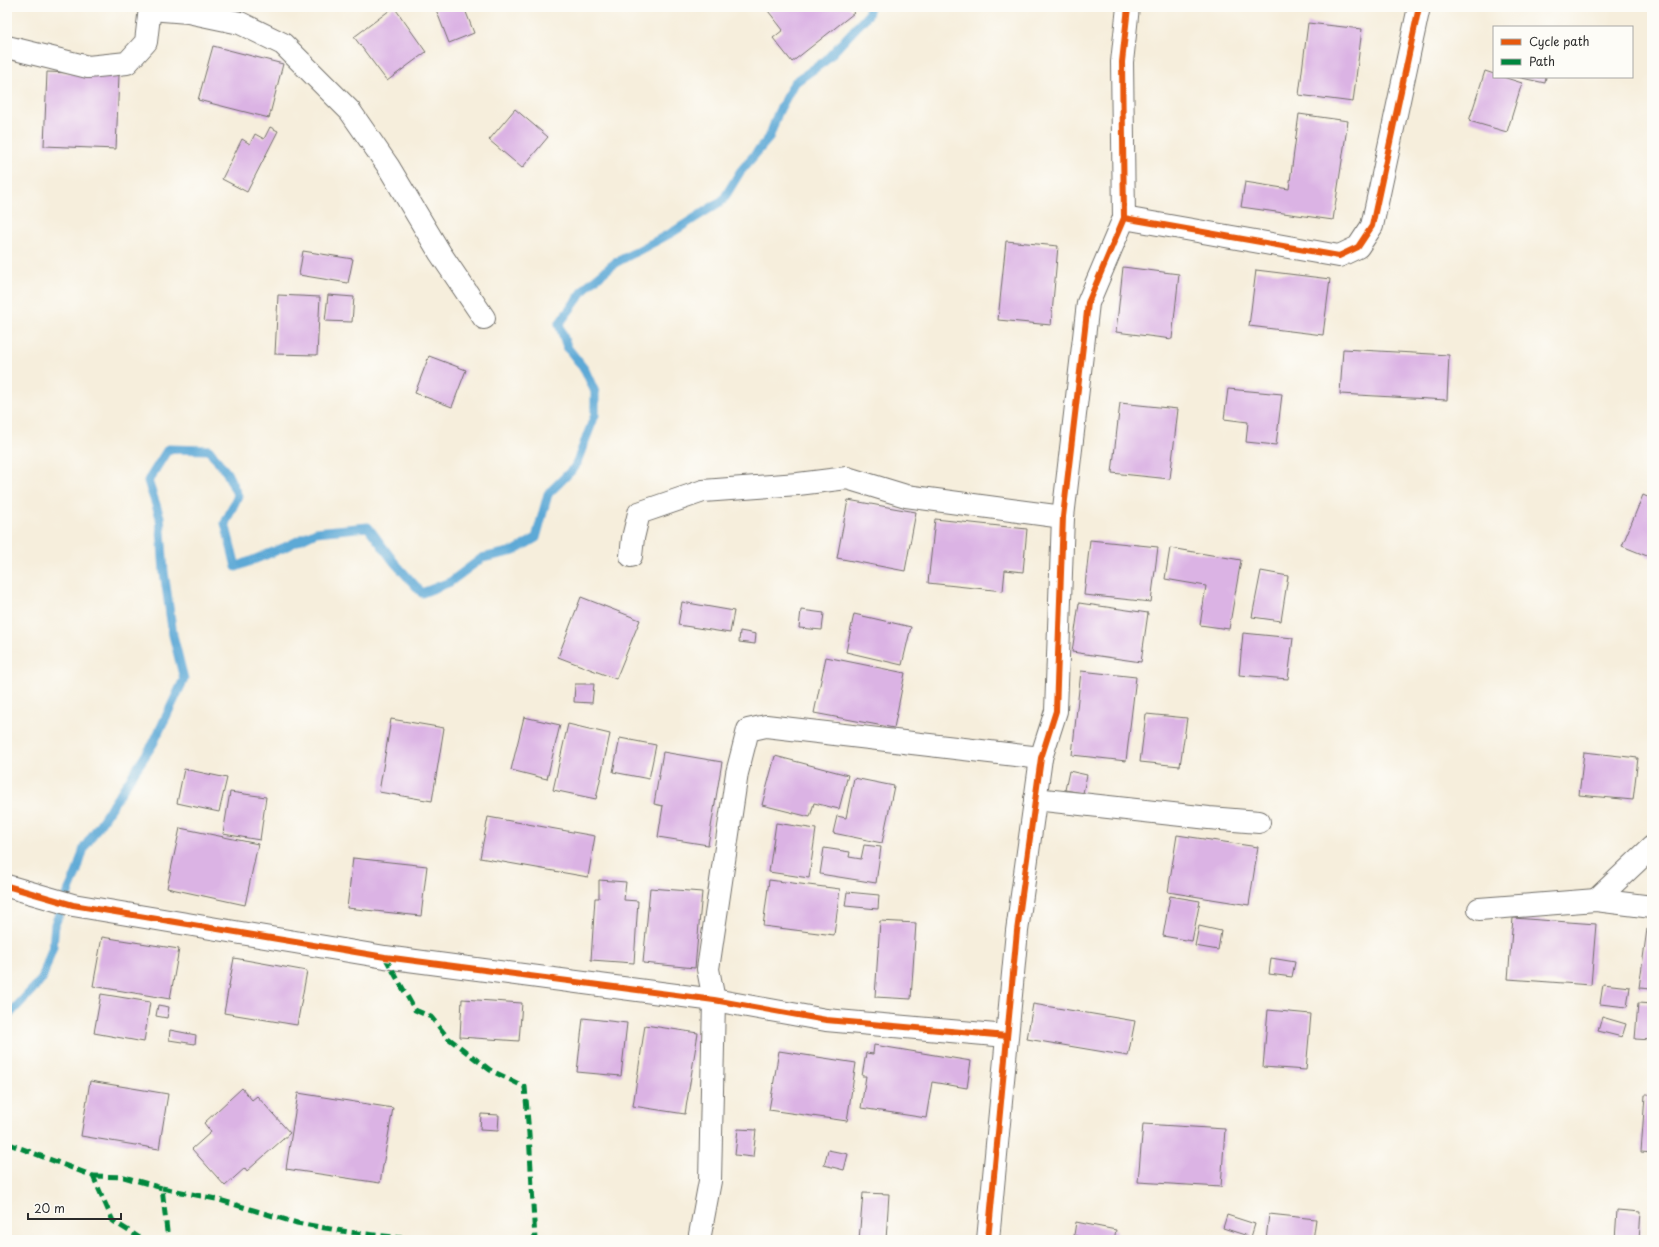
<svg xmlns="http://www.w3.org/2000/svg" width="1659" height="1247" font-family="'Playpen Sans',sans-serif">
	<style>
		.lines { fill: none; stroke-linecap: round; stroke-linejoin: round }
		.stream { stroke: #5da9d6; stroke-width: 9 }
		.building { fill: #dbb3e4 }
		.minor-casing { stroke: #726f69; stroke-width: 24 }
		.minor { stroke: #fff; stroke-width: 22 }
		.quiet { stroke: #00873e; stroke-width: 5; stroke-dasharray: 10 5; stroke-linecap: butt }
		.cycleway-casing { stroke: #fdfcf7; stroke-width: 8 }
		.cycleway { stroke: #e8590c; stroke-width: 6 }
	</style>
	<rect width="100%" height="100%" fill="#fdfcf7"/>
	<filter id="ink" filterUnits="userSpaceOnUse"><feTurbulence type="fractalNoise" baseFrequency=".025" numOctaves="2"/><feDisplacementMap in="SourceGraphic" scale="8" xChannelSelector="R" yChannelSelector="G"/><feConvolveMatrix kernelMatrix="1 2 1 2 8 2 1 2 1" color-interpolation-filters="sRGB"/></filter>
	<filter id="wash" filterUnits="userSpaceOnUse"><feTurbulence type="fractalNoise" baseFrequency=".012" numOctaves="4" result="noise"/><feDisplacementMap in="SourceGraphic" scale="16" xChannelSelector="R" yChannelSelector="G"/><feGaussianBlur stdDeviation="0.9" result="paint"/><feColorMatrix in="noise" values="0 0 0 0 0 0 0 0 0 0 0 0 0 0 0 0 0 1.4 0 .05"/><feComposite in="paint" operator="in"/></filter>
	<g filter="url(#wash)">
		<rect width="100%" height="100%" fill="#f6eedc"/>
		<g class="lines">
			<path class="stream" d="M7,1017L42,979L53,946L55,924L77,871L84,848L153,744L184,679L173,635L164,572L160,517L148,481L168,449L209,450L227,473L238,496L225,523L236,567L283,548L316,532L368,527L394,562L422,593L450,582L482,558L514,551L536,538L548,494L575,467L595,415V392L585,370L567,347L559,324L587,286L615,263L673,232L723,200L740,172L769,138L778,113L794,83L825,61L868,15L870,7"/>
		</g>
		<g id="blocks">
			<g class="building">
				<path d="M394,7L426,52L387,81L354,37Z"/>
				<path d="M435,7H464L474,33L449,43Z"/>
				<path d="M765,7H849L854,13L792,62L773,38L783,30Z"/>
				<path d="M1308,23L1362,29L1353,102L1299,95Z"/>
				<path d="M213,46L283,64L269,118L198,100Z"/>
				<path d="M1485,71L1494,74V77H1503L1522,83L1507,132L1469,121Z"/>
				<path d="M47,72L119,75L116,149L44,146Z"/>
				<path d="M1517,77H1546L1545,83Z"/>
				<path d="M515,109L548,137L522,168L489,140Z"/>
				<path d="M1299,114L1348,121L1333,220L1241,207L1245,182L1289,189Z"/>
				<path d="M270,127L278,131L247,192L222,179L242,139L250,144L255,134L264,139Z"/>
				<path d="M1006,241L1058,246L1051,325L998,320Z"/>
				<path d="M303,251L353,259L348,283L299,275Z"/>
				<path d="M1123,267L1179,274L1172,339L1116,332Z"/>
				<path d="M1256,270L1330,279L1323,335L1249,326Z"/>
				<path d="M278,295L320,297L317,355L275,354Z"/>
				<path d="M328,295L354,297L352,322L325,321Z"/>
				<path d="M1343,349L1449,355L1447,400L1340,394Z"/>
				<path d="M429,356L466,370L452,407L415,393Z"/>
				<path d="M1228,389L1282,394L1276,445L1246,442L1248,422L1224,419Z"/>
				<path d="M1120,403L1178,409L1170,479L1112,473Z"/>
				<path d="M1643,495L1652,499V558L1622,546Z"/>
				<path d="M848,500L916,512L905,571L837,558Z"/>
				<path d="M935,519L1027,529L1023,572L1005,570L1003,591L928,583Z"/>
				<path d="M1090,540L1158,547L1151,602L1084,595Z"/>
				<path d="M1170,548L1241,560L1229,629L1200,625L1206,586L1165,579Z"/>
				<path d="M1261,571L1288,576L1281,621L1252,617Z"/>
				<path d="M581,597L640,620L616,679L558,657Z"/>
				<path d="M682,602L734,611L730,633L678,625Z"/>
				<path d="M1079,603L1148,613L1141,662L1072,652Z"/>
				<path d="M801,610L824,613L822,630L799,628Z"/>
				<path d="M854,614L911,627L902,665L846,652Z"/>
				<path d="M740,631L756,634L755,644L739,642Z"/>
				<path d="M1243,633L1293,638L1288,679L1239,675Z"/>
				<path d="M826,657L905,673L894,728L814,713Z"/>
				<path d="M1081,671L1136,677L1126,761L1072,755Z"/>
				<path d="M575,684H594L592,703L574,702Z"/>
				<path d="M1146,714L1187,718L1180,766L1140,762Z"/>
				<path d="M524,717L560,725L547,779L511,770Z"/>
				<path d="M391,719L444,728L432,801L379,792Z"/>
				<path d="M568,724L610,734L596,799L553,790Z"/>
				<path d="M620,738L656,745L649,779L613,772Z"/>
				<path d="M663,752L722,762L708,845L658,837L663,806L654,804Z"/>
				<path d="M1584,752L1638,758L1633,800L1579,795Z"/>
				<path d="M775,756L848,775L839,809L814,803L810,817L762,805Z"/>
				<path d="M184,769L227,778L219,812L177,803Z"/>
				<path d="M1069,771L1087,775L1083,793L1065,790Z"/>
				<path d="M854,778L894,786L882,843L833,833L837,816L846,818Z"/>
				<path d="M230,792L266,797L260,840L223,834Z"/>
				<path d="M488,817L595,836L588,877L480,858Z"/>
				<path d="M776,823L816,829L809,878L769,872Z"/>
				<path d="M180,828L258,844L245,905L167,888Z"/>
				<path d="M1177,835L1258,847L1249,905L1168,892Z"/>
				<path d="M864,845L881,847L876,883L820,874L824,848L850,852L849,857L861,859Z"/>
				<path d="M353,858L427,866L421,916L347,908Z"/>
				<path d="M599,880L626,882L624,900L638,901L634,963L591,960L595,898H599Z"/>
				<path d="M769,880L840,889L834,935L763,926Z"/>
				<path d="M650,888L702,892L695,968L643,963Z"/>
				<path d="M847,892L879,895L878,909L845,906Z"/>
				<path d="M1170,896L1200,901L1192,941L1163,936Z"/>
				<path d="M1513,918L1596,924L1591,985L1508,979Z"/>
				<path d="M880,921L916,923L911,999L875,997Z"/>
				<path d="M1199,926L1221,931L1218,950L1195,946Z"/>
				<path d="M1647,929L1652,930V989L1639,988Z"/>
				<path d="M102,937L179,949L170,999L93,986Z"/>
				<path d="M234,958L307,971L297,1025L224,1013Z"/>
				<path d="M1271,958L1295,962L1292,977L1269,974Z"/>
				<path d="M1603,984L1630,987L1627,1007L1600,1004Z"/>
				<path d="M101,994L150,1002L144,1042L94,1033Z"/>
				<path d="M462,999L522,1003L519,1041L460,1037Z"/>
				<path d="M1638,1003L1652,1004V1040L1635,1039Z"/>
				<path d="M1033,1004L1135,1021L1128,1056L1027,1039Z"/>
				<path d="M158,1005L169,1007L167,1018L156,1016Z"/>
				<path d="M1268,1010L1311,1014L1306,1070L1263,1067Z"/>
				<path d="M1602,1017L1626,1024L1622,1037L1598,1031Z"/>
				<path d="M583,1018L627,1023L621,1076L577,1072Z"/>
				<path d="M645,1025L698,1033L685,1114L633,1106Z"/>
				<path d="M170,1030L196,1035L195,1044L169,1040Z"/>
				<path d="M874,1045L971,1061L967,1088L932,1082L926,1118L861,1108L866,1076H862L866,1053L873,1054Z"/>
				<path d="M779,1051L856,1063L847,1121L769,1110Z"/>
				<path d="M90,1081L168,1094L159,1149L81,1136Z"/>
				<path d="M242,1088L252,1100L257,1096L290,1133L247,1171L245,1168L225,1186L192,1149L211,1132L204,1123Z"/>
				<path d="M298,1093L393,1108L380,1183L286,1169Z"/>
				<path d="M1645,1095H1652V1153L1641,1152Z"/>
				<path d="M481,1114L499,1115L498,1131L480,1130Z"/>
				<path d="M1143,1124L1225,1129L1221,1187L1138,1182Z"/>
				<path d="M738,1129L756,1130L753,1157L735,1155Z"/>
				<path d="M828,1150L848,1154L844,1170L824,1165Z"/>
				<path d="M863,1193L889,1194L886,1240H859Z"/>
				<path d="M1617,1210L1641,1212L1639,1240H1615Z"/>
				<path d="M1269,1214L1316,1219L1313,1240H1266Z"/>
				<path d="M1227,1215L1255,1224L1251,1237L1223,1228Z"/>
				<path d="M1076,1222L1116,1230L1114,1240H1080L1081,1237L1074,1235Z"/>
			</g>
		</g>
	</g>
	<g filter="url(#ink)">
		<use href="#blocks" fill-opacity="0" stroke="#726f69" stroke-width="1"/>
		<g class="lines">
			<defs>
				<g id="minor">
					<path d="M150,9L188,12L240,23L283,44L350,111L388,166L440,253L484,318"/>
					<path d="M7,47L88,67L127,63L146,42L150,7"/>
					<path d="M1124,218L1339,256L1358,247L1372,226L1419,7"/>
					<path d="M631,556L633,538L639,513L703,491L798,484L847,478L906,496L1063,517"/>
					<path d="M1035,799L1209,818L1259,822"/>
					<path d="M7,886L73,905L385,957L714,1000L826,1020L1007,1036"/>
					<path d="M1596,900L1652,847"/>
					<path d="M1479,909L1596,900L1652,907"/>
					<path d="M699,1240L710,1181L714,1000L708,969L737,773L748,730L766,726L1041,758"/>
					<path d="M988,1240L1017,931L1041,758L1056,711L1063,517L1088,303L1124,218L1122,62L1128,7"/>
				</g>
			</defs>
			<use href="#minor" class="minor-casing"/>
			<use href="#minor" class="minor"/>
			<g class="quiet">
				<path d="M385,957L415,1010L431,1017L448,1038L490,1070L525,1087L529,1134L535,1240"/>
				<path d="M7,1143L93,1176L113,1221L143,1240"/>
				<path d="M93,1176L124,1177L162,1188L168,1240"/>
				<path d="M162,1188L216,1199L297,1223L348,1232L421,1240"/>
			</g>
			<defs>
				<g id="cycleway">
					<path d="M1124,218L1339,256L1358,247L1372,226L1419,7"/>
					<path d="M7,886L73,905L385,957L714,1000L826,1020L1007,1036"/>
					<path d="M988,1240L1017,931L1041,758L1056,711L1063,517L1088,303L1124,218L1122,62L1128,7"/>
				</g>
			</defs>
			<use href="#cycleway" class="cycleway-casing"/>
			<use href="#cycleway" class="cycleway"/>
		</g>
	</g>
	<rect width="1659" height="1247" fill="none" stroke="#fdfcf7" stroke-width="24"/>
	<rect x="1493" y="26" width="140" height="52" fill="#fdfcf7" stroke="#a9a8a5"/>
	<rect x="1501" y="39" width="20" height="6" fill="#e8590c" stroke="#a9a8a5"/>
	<text x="1529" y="46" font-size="12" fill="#2b2b2b">Cycle path</text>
	<rect x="1501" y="59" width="20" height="6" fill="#00873e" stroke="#a9a8a5"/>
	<text x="1529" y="66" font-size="12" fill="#2b2b2b">Path</text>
	<path d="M28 1213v6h93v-6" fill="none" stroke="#2b2b2b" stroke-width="2"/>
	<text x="34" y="1213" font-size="12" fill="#2b2b2b" stroke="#fdfcf7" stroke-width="3" paint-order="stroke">20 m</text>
</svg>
